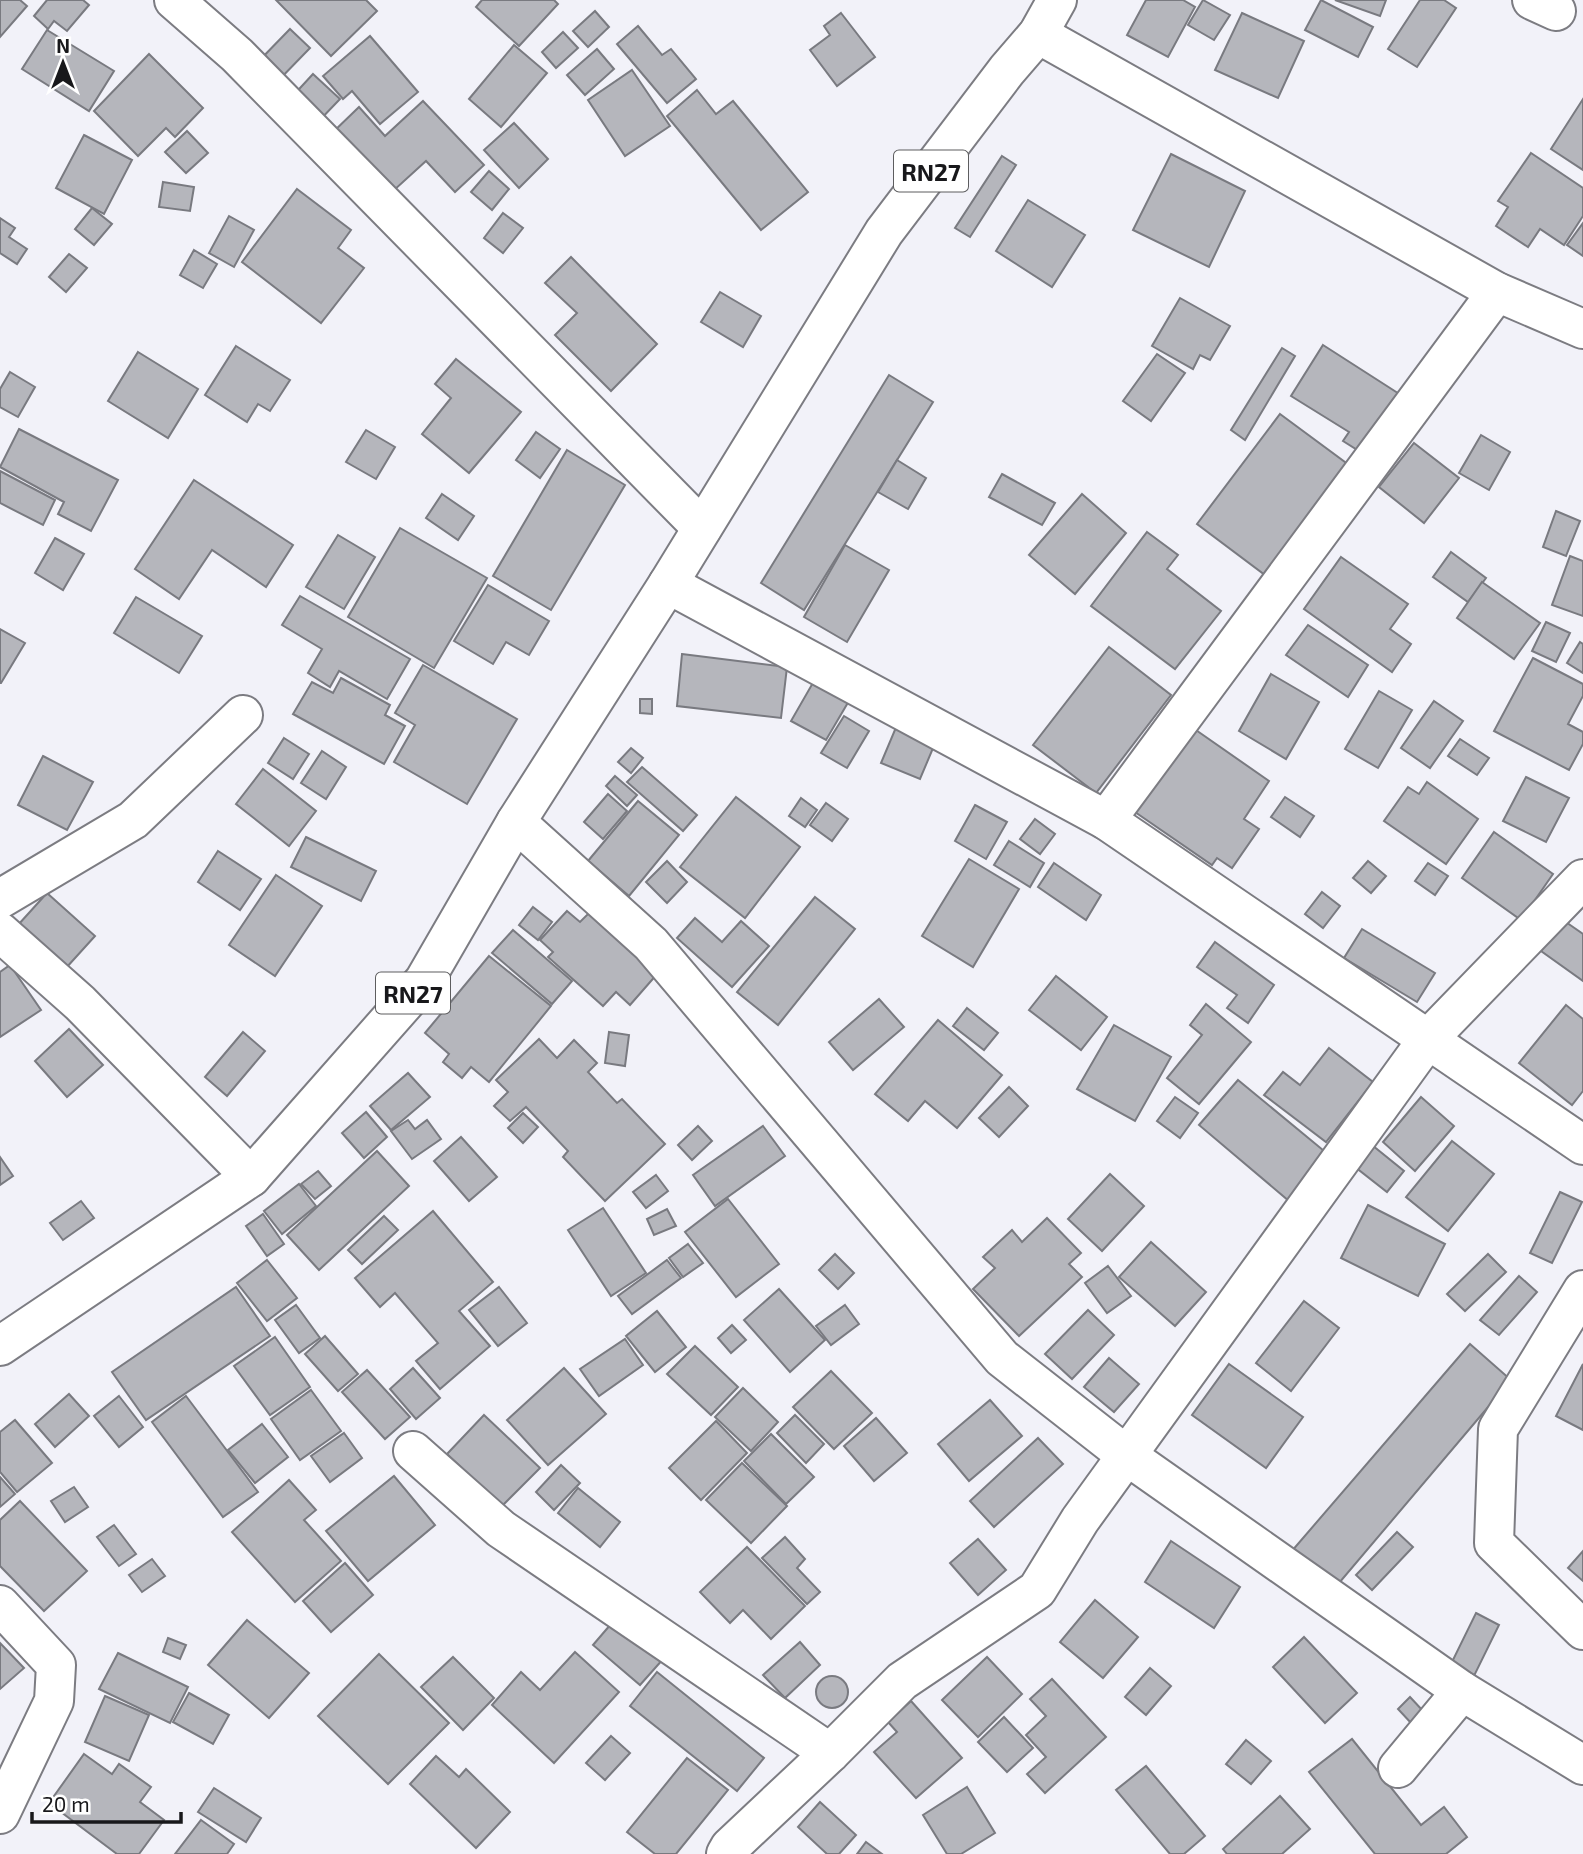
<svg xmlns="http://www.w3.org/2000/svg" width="1583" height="1854" font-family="'Exo 2',sans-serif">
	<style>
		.building { fill: #b5b6bc; stroke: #797a80; stroke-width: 2 }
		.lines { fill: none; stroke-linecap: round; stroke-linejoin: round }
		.minor-casing { stroke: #7c7c82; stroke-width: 42 }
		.major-casing { stroke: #7c7c82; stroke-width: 42 }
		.minor { stroke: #fff; stroke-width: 38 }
		.major { stroke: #fff; stroke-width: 38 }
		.labels { text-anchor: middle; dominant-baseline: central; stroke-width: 7; stroke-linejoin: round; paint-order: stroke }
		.shield { fill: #fff; stroke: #5d5d5f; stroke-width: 2 }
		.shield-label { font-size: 24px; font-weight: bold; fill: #18181b }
	</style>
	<rect width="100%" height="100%" fill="#f2f2f9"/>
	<g class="building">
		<path d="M0,0H20L27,6L0,37Z"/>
		<path d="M47,0H83L89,5L67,31L54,21L48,29L34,16Z"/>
		<path d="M276,0H366L377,11L331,56Z"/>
		<path d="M482,0H554L558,4L519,46L476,7Z"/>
		<path d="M1146,0H1183L1195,7L1168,57L1127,35Z"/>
		<path d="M1203,0L1230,15L1214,40L1188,25Z"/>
		<path d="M1321,0L1373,27L1358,57L1305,30Z"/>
		<path d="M1335,0H1386L1380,16Z"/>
		<path d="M1420,0H1444L1456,8L1417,67L1388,49Z"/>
		<path d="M595,11L609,27L588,47L573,31Z"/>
		<path d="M841,13L875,57L837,86L810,50L830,35L824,26Z"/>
		<path d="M1242,13L1304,41L1278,98L1215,70Z"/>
		<path d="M638,26L662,55L671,49L696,79L667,103L617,44Z"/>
		<path d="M290,29L310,48L273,86L253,67Z"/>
		<path d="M47,30L114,71L89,111L22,69Z"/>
		<path d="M563,32L578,48L556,68L542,52Z"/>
		<path d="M370,36L418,92L380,124L352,91L343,99L323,76Z"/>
		<path d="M514,45L547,73L501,127L469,99Z"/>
		<path d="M597,49L614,69L585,95L567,75Z"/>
		<path d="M149,54L203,108L175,137L166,128L138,156L94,111Z"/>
		<path d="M632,70L670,126L625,156L588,100Z"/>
		<path d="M313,74L340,99L315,125L289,100Z"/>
		<path d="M697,90L716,114L733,101L808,192L761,230L667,116Z"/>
		<path d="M1583,99V170L1551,149Z"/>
		<path d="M423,101L484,165L455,192L426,161L392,192L330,135L359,107L385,136Z"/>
		<path d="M514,123L548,159L519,188L484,150Z"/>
		<path d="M187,131L208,153L186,173L165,152Z"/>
		<path d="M84,135L132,160L104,214L56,188Z"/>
		<path d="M1531,153L1583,188V216L1564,245L1540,229L1528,247L1496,226L1508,207L1498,201Z"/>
		<path d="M1171,154L1245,191L1209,267L1133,230Z"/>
		<path d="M1002,156L1016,165L970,237L955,228Z"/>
		<path d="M489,171L509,189L492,210L471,192Z"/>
		<path d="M163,182L194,187L190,211L159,207Z"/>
		<path d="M297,189L351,230L338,248L364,268L321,323L242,262Z"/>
		<path d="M1028,200L1085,235L1052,287L996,251Z"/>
		<path d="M92,208L112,224L94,245L75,229Z"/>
		<path d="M503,213L523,228L503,253L484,238Z"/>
		<path d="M229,216L254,230L234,267L209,253Z"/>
		<path d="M0,218L15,228L9,237L27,249L17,264L0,253Z"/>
		<path d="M1583,223V256L1567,245Z"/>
		<path d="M194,250L217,264L203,288L180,275Z"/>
		<path d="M69,254L87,268L66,292L49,277Z"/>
		<path d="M571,257L657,344L611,391L555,335L577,313L545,283Z"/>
		<path d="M720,292L761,316L743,347L701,322Z"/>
		<path d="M1180,298L1230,326L1210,360L1200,355L1193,369L1152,346Z"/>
		<path d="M1323,345L1404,397L1367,456L1343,441L1349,432L1291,396Z"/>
		<path d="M236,346L290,380L270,411L258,404L247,422L205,395Z"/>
		<path d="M1282,348L1295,356L1245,440L1231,430Z"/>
		<path d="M138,352L198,389L168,438L108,401Z"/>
		<path d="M1157,354L1185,373L1151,421L1123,401Z"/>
		<path d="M456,359L521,412L469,473L422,434L451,398L435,384Z"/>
		<path d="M10,372L35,387L18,417L0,407V389Z"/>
		<path d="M889,375L933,402L804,610L761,583Z"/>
		<path d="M1280,414L1353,468L1269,578L1197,524Z"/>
		<path d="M19,429L118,480L91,531L58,514L64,502L0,467Z"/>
		<path d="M366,430L395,447L376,479L346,462Z"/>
		<path d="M536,432L560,449L540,478L516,460Z"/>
		<path d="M1481,435L1510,452L1489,490L1459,473Z"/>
		<path d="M1414,443L1459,478L1424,523L1379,487Z"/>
		<path d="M567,450L625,485L551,610L493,576Z"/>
		<path d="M897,460L926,478L908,509L878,492Z"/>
		<path d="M0,471L55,500L43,525L0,503Z"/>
		<path d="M1002,474L1055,503L1042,525L989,497Z"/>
		<path d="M194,480L293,545L266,587L212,550L179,599L135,569Z"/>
		<path d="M442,494L474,516L458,540L426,518Z"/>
		<path d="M1082,494L1126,533L1075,594L1029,555Z"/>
		<path d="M1556,511L1580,521L1566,556L1543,547Z"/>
		<path d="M400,528L487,578L434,668L348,617Z"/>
		<path d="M1147,532L1178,555L1167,569L1221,611L1175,669L1091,606Z"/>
		<path d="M338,535L375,557L344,609L306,587Z"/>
		<path d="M55,538L84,554L63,590L35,573Z"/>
		<path d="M845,545L889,570L847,642L804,617Z"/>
		<path d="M1451,552L1486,578L1468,602L1433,577Z"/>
		<path d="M1570,556L1583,561V616L1552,605Z"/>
		<path d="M1341,557L1408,604L1390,629L1411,644L1392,672L1304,609Z"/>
		<path d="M1482,582L1540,623L1514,659L1457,618Z"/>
		<path d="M488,585L549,621L529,655L506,642L493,664L454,641Z"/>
		<path d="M300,596L410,659L387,699L339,671L330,687L308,673L322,649L282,625Z"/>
		<path d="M136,597L202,636L179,673L114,633Z"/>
		<path d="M1546,622L1570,633L1556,662L1532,651Z"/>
		<path d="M1308,625L1368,665L1348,697L1286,655Z"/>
		<path d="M0,629L25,643L1,683H0Z"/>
		<path d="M1580,642L1583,644V673L1567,663Z"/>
		<path d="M1109,647L1171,695L1096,793L1033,745Z"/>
		<path d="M682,654L787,667L781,718L677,706Z"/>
		<path d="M1533,658L1583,684V696L1568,724L1583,732V744L1569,770L1494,731Z"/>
		<path d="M423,665L517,719L467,804L394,762L415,725L395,713Z"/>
		<path d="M818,674L853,694L826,740L791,721Z"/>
		<path d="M1271,674L1319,702L1286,759L1239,731Z"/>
		<path d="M341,678L390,705L385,715L405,726L384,764L293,714L312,682L333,693Z"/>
		<path d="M1379,691L1412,710L1378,768L1345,749Z"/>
		<path d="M640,699H652V714L640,713Z"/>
		<path d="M1434,701L1463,721L1430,768L1401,748Z"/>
		<path d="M844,716L869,731L847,768L821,753Z"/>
		<path d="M897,725L936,741L920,779L881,763Z"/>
		<path d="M1193,728L1269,781L1244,819L1259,829L1232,868L1217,858L1212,865L1135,812Z"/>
		<path d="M284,738L309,754L293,779L268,763Z"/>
		<path d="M1460,739L1489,758L1477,775L1448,756Z"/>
		<path d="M631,748L643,758L631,773L618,762Z"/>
		<path d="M322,751L346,767L326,799L301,783Z"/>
		<path d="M43,756L93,782L67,830L18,805Z"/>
		<path d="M642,767L697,815L683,831L627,782Z"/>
		<path d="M263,769L316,811L289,846L236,804Z"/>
		<path d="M615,776L637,795L627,806L606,786Z"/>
		<path d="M1526,777L1569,798L1546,842L1503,821Z"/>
		<path d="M1427,782L1478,819L1446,864L1384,821L1408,787L1419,794Z"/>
		<path d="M608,794L627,811L603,839L584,822Z"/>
		<path d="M736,797L800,847L745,918L680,867Z"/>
		<path d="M1285,797L1314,816L1300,837L1271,817Z"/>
		<path d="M801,798L817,810L805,827L789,816Z"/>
		<path d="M638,801L679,835L629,896L588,861Z"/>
		<path d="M826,803L848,819L832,841L810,825Z"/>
		<path d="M975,805L1007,822L986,859L955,841Z"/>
		<path d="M1035,819L1055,834L1040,854L1020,839Z"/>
		<path d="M1494,832L1553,874L1521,920L1462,878Z"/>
		<path d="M306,837L376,871L361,901L291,867Z"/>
		<path d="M1009,841L1044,863L1030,887L994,865Z"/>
		<path d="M218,851L261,879L240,910L198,882Z"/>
		<path d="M969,859L1019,889L973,967L922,936Z"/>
		<path d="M667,861L687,882L667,903L646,882Z"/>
		<path d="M1368,861L1386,876L1371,893L1353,878Z"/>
		<path d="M1054,863L1101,895L1086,920L1038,887Z"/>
		<path d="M1428,863L1448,876L1435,895L1415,881Z"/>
		<path d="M276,875L322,906L275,976L229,945Z"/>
		<path d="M1322,892L1340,906L1323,928L1305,914Z"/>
		<path d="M47,893L95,936L66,968L18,925Z"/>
		<path d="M815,897L855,929L778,1025L737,992Z"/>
		<path d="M533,907L552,922L538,940L519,925Z"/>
		<path d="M567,911L580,922L589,913L658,973L630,1005L616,992L603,1006L548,957L553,952L540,940Z"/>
		<path d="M695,918L722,942L741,921L769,946L732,987L677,938Z"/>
		<path d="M1563,920L1583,934V981L1541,951Z"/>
		<path d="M1362,929L1435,973L1417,1002L1344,958Z"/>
		<path d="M513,930L572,981L552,1004L492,953Z"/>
		<path d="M1215,942L1274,985L1248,1023L1227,1008L1237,995L1197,967Z"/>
		<path d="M489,956L551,1006L489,1082L471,1067L462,1078L443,1062L449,1054L425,1033Z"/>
		<path d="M10,965L41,1010L0,1037V972Z"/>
		<path d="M1056,976L1107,1017L1081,1050L1029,1010Z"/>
		<path d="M879,999L904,1027L853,1070L829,1042Z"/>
		<path d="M1206,1004L1251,1042L1199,1104L1167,1078L1202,1035L1190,1025Z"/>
		<path d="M1566,1005L1583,1019V1091L1572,1105L1519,1063Z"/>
		<path d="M967,1008L998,1033L984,1050L953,1026Z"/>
		<path d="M938,1020L1002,1075L957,1128L925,1101L908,1121L875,1094Z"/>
		<path d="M1114,1025L1171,1057L1135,1121L1077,1089Z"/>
		<path d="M69,1029L103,1065L67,1097L35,1061Z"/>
		<path d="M243,1032L265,1051L227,1096L205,1077Z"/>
		<path d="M609,1032L629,1035L625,1066L605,1063Z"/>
		<path d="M539,1039L557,1058L574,1040L597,1063L588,1072L617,1103L622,1099L665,1144L605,1201L563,1157L568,1151L526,1107L510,1121L494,1106L508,1092L496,1080Z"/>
		<path d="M1329,1048L1373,1082L1326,1142L1264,1095L1283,1072L1300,1085Z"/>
		<path d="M408,1073L430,1097L391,1130L370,1106Z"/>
		<path d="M1238,1080L1329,1155L1289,1201L1199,1125Z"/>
		<path d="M1009,1087L1028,1106L999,1137L979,1118Z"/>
		<path d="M1175,1097L1198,1113L1180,1138L1157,1121Z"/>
		<path d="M1421,1097L1454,1126L1415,1171L1383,1142Z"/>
		<path d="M366,1112L387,1137L364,1158L342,1133Z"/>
		<path d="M523,1113L538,1127L523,1143L508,1128Z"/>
		<path d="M408,1120L415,1129L427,1120L441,1139L412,1159L391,1131Z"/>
		<path d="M698,1126L712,1141L692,1160L678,1145Z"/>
		<path d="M763,1126L785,1156L715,1206L693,1175Z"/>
		<path d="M461,1137L497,1177L469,1201L434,1161Z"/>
		<path d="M1367,1141L1404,1171L1387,1192L1350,1163Z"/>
		<path d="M1452,1141L1494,1174L1448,1231L1406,1197Z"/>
		<path d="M377,1151L409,1186L319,1270L287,1235Z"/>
		<path d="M0,1157L13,1176L0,1185Z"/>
		<path d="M318,1171L331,1186L315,1199L301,1184Z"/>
		<path d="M1110,1174L1144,1206L1102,1251L1068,1219Z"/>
		<path d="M656,1175L668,1191L646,1208L633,1192Z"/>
		<path d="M299,1184L316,1206L282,1234L264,1211Z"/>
		<path d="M1560,1192L1582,1202L1552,1263L1530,1253Z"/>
		<path d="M728,1199L779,1264L736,1297L685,1232Z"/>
		<path d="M81,1201L94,1218L63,1240L50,1223Z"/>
		<path d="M1368,1205L1445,1244L1418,1296L1341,1258Z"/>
		<path d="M603,1208L646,1273L611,1296L568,1230Z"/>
		<path d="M667,1209L676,1226L654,1235L647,1219Z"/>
		<path d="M433,1211L493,1282L459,1311L490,1346L440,1389L416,1361L438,1343L395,1293L380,1307L355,1278Z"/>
		<path d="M263,1214L284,1244L267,1256L246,1226Z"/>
		<path d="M384,1216L398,1230L362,1264L348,1250Z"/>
		<path d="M1047,1218L1081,1253L1069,1264L1082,1277L1019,1336L973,1289L995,1268L983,1257L1012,1230L1022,1242Z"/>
		<path d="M1151,1242L1206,1292L1175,1326L1119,1277Z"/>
		<path d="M688,1244L703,1263L683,1277L669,1258Z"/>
		<path d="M835,1254L854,1273L838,1289L819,1270Z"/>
		<path d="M1488,1254L1506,1272L1465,1311L1447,1294Z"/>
		<path d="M267,1260L297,1298L267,1321L237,1283Z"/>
		<path d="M667,1260L681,1278L632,1314L618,1296Z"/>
		<path d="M1108,1266L1131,1296L1107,1313L1085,1283Z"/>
		<path d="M1519,1276L1537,1292L1499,1335L1480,1320Z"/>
		<path d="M236,1287L270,1336L146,1420L112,1372Z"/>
		<path d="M499,1287L527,1323L498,1346L469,1310Z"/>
		<path d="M779,1289L825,1340L790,1372L744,1320Z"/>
		<path d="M1304,1301L1339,1328L1291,1391L1256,1363Z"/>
		<path d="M296,1305L320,1338L299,1353L275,1320Z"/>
		<path d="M845,1305L859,1324L831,1345L816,1326Z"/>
		<path d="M1088,1310L1114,1335L1072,1379L1045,1354Z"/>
		<path d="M657,1311L686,1347L655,1372L626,1336Z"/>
		<path d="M732,1325L746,1340L731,1353L718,1338Z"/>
		<path d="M325,1336L358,1374L338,1391L305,1354Z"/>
		<path d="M275,1337L310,1387L270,1415L234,1366Z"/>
		<path d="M625,1339L643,1365L599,1396L580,1369Z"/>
		<path d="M1470,1344L1511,1380L1328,1596L1285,1559Z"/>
		<path d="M695,1346L738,1387L711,1415L667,1374Z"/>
		<path d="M1109,1358L1139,1384L1114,1412L1084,1387Z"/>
		<path d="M1229,1364L1303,1417L1266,1468L1192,1415Z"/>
		<path d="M1583,1364V1430L1556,1416Z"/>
		<path d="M413,1368L440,1398L416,1419L390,1389Z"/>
		<path d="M564,1368L606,1414L548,1465L507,1420Z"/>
		<path d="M367,1370L410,1417L385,1439L342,1392Z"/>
		<path d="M831,1371L872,1413L834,1449L793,1407Z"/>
		<path d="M743,1388L778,1422L751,1451L715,1417Z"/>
		<path d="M311,1390L341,1431L300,1460L271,1419Z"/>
		<path d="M69,1394L89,1416L55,1447L35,1424Z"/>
		<path d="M119,1396L143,1427L119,1447L94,1416Z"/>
		<path d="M186,1396L258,1492L223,1517L152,1422Z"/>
		<path d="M990,1400L1022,1436L969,1481L938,1444Z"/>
		<path d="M484,1415L540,1468L502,1506L447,1454Z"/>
		<path d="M795,1415L824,1444L806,1463L777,1433Z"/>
		<path d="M876,1418L907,1453L874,1481L844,1446Z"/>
		<path d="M15,1420L52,1463L17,1492L0,1472V1432Z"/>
		<path d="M716,1421L747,1453L701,1500L669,1468Z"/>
		<path d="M262,1424L288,1457L255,1483L228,1450Z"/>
		<path d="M344,1433L362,1458L330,1482L311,1456Z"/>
		<path d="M771,1434L814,1477L786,1504L744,1461Z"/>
		<path d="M1038,1438L1063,1464L994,1527L970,1501Z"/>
		<path d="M742,1463L787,1506L751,1543L706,1500Z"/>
		<path d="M561,1465L580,1483L554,1510L536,1492Z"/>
		<path d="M394,1476L435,1525L368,1581L326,1531Z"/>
		<path d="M0,1477L15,1494L0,1507Z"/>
		<path d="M289,1480L316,1510L304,1520L341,1561L295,1602L232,1532Z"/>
		<path d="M74,1487L88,1507L65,1522L51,1501Z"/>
		<path d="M578,1488L620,1522L600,1547L558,1513Z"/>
		<path d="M20,1501L87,1571L44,1611L0,1566V1520Z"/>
		<path d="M114,1525L136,1554L119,1566L97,1537Z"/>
		<path d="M1397,1532L1413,1547L1372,1590L1356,1575Z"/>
		<path d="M785,1537L805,1559L797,1568L820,1592L807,1604L762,1558Z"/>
		<path d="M978,1539L1006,1570L978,1595L950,1563Z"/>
		<path d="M1171,1541L1240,1587L1214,1628L1145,1582Z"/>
		<path d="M747,1547L805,1606L771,1639L743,1610L730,1623L700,1592Z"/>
		<path d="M1583,1551V1581L1568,1568Z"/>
		<path d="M152,1559L165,1576L142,1592L129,1575Z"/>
		<path d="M345,1563L373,1595L331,1632L303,1601Z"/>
		<path d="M1095,1600L1138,1637L1103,1678L1060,1642Z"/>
		<path d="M1476,1613L1499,1625L1472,1680L1449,1668Z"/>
		<path d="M617,1617L664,1658L640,1685L593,1645Z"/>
		<path d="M247,1620L309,1673L269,1718L208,1665Z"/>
		<path d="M1304,1637L1357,1693L1325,1723L1273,1667Z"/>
		<path d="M168,1638L186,1645L180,1659L163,1652Z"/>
		<path d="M800,1642L820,1665L785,1698L763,1675Z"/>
		<path d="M0,1643L24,1668L0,1689Z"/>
		<path d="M575,1652L619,1692L554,1763L492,1705L521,1672L540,1690Z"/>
		<path d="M118,1653L188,1687L170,1723L99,1689Z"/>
		<path d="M379,1654L449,1723L388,1784L318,1716Z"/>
		<path d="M453,1657L494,1698L463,1730L421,1687Z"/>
		<path d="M987,1657L1022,1694L978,1737L942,1700Z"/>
		<path d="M1150,1668L1171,1686L1146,1715L1125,1697Z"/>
		<path d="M657,1672L764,1758L737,1791L630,1706Z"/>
		<circle cx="832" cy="1692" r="16"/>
		<path d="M1052,1679L1106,1737L1045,1793L1027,1774L1046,1757L1026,1735L1046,1716L1030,1699Z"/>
		<path d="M189,1693L229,1715L213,1744L173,1722Z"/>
		<path d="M105,1696L149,1715L129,1761L85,1742Z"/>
		<path d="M1410,1697L1424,1712L1412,1724L1398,1709Z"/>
		<path d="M911,1701L962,1758L916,1798L874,1752L897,1732L888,1722Z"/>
		<path d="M1004,1717L1033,1748L1007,1772L978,1742Z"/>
		<path d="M611,1736L630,1753L605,1780L586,1763Z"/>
		<path d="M1352,1739L1421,1825L1444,1807L1467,1837L1446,1854H1375L1309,1772Z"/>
		<path d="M1246,1740L1271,1761L1251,1784L1226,1764Z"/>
		<path d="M84,1754L112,1774L119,1764L151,1787L140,1802L164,1820L139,1854H117L49,1803Z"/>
		<path d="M436,1756L459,1777L466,1769L510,1812L476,1848L410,1784Z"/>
		<path d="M687,1758L728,1790L676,1854H655L627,1832Z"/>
		<path d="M1146,1766L1205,1836L1184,1854H1170L1116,1790Z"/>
		<path d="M967,1787L995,1833L961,1854H947L923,1815Z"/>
		<path d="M214,1788L261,1818L246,1842L198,1812Z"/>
		<path d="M1280,1796L1310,1829L1282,1854H1227L1223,1849Z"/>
		<path d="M820,1802L856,1835L839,1854H827L798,1827Z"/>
		<path d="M201,1820L234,1844L227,1854H175Z"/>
		<path d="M866,1842L882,1854H857Z"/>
	</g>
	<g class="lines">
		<defs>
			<g id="minor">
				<path d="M174,0L237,55L702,528"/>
				<path d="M1532,0L1556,11"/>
				<path d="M1038,34L1497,292L1583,329"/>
				<path d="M668,584L1106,820L1583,1145"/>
				<path d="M1106,820L1497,292"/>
				<path d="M516,822L651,944L1002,1358L1126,1455L1462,1691L1583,1765"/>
				<path d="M0,899L133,820L243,715"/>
				<path d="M0,932L80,1003L251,1177"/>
				<path d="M1583,1290L1498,1429L1494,1543L1583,1630"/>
				<path d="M413,1451L501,1529L830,1753"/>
				<path d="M0,1605L56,1665L54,1701L0,1814"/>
				<path d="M1398,1768L1462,1691"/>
				<path d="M726,1854L730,1847L830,1753L902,1681L1037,1590L1080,1520L1428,1039L1583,879"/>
			</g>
			<path id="major" d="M0,1346L251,1177L424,981L516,822L668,584L884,232L1007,70L1038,34L1057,0"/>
		</defs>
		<use href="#minor" class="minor-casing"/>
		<use href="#major" class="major-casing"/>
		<use href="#minor" class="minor"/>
		<use href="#major" class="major"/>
	</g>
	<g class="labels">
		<g class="shield">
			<rect x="894" y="150.5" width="74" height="41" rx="5"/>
			<rect x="376" y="972.5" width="74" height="41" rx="5"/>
		</g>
		<g class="shield-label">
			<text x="931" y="171">RN27</text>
			<text x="413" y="993">RN27</text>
		</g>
	</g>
	<g transform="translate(63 63)" stroke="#ffffff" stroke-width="5" paint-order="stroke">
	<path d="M0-5L12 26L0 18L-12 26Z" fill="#18181b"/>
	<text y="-10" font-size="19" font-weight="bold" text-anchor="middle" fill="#18181b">N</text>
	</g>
	<path d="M32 1812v10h149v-10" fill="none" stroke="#18181b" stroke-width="3.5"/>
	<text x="42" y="1812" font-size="21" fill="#18181b" stroke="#ffffff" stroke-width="5" paint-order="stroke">20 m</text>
</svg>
